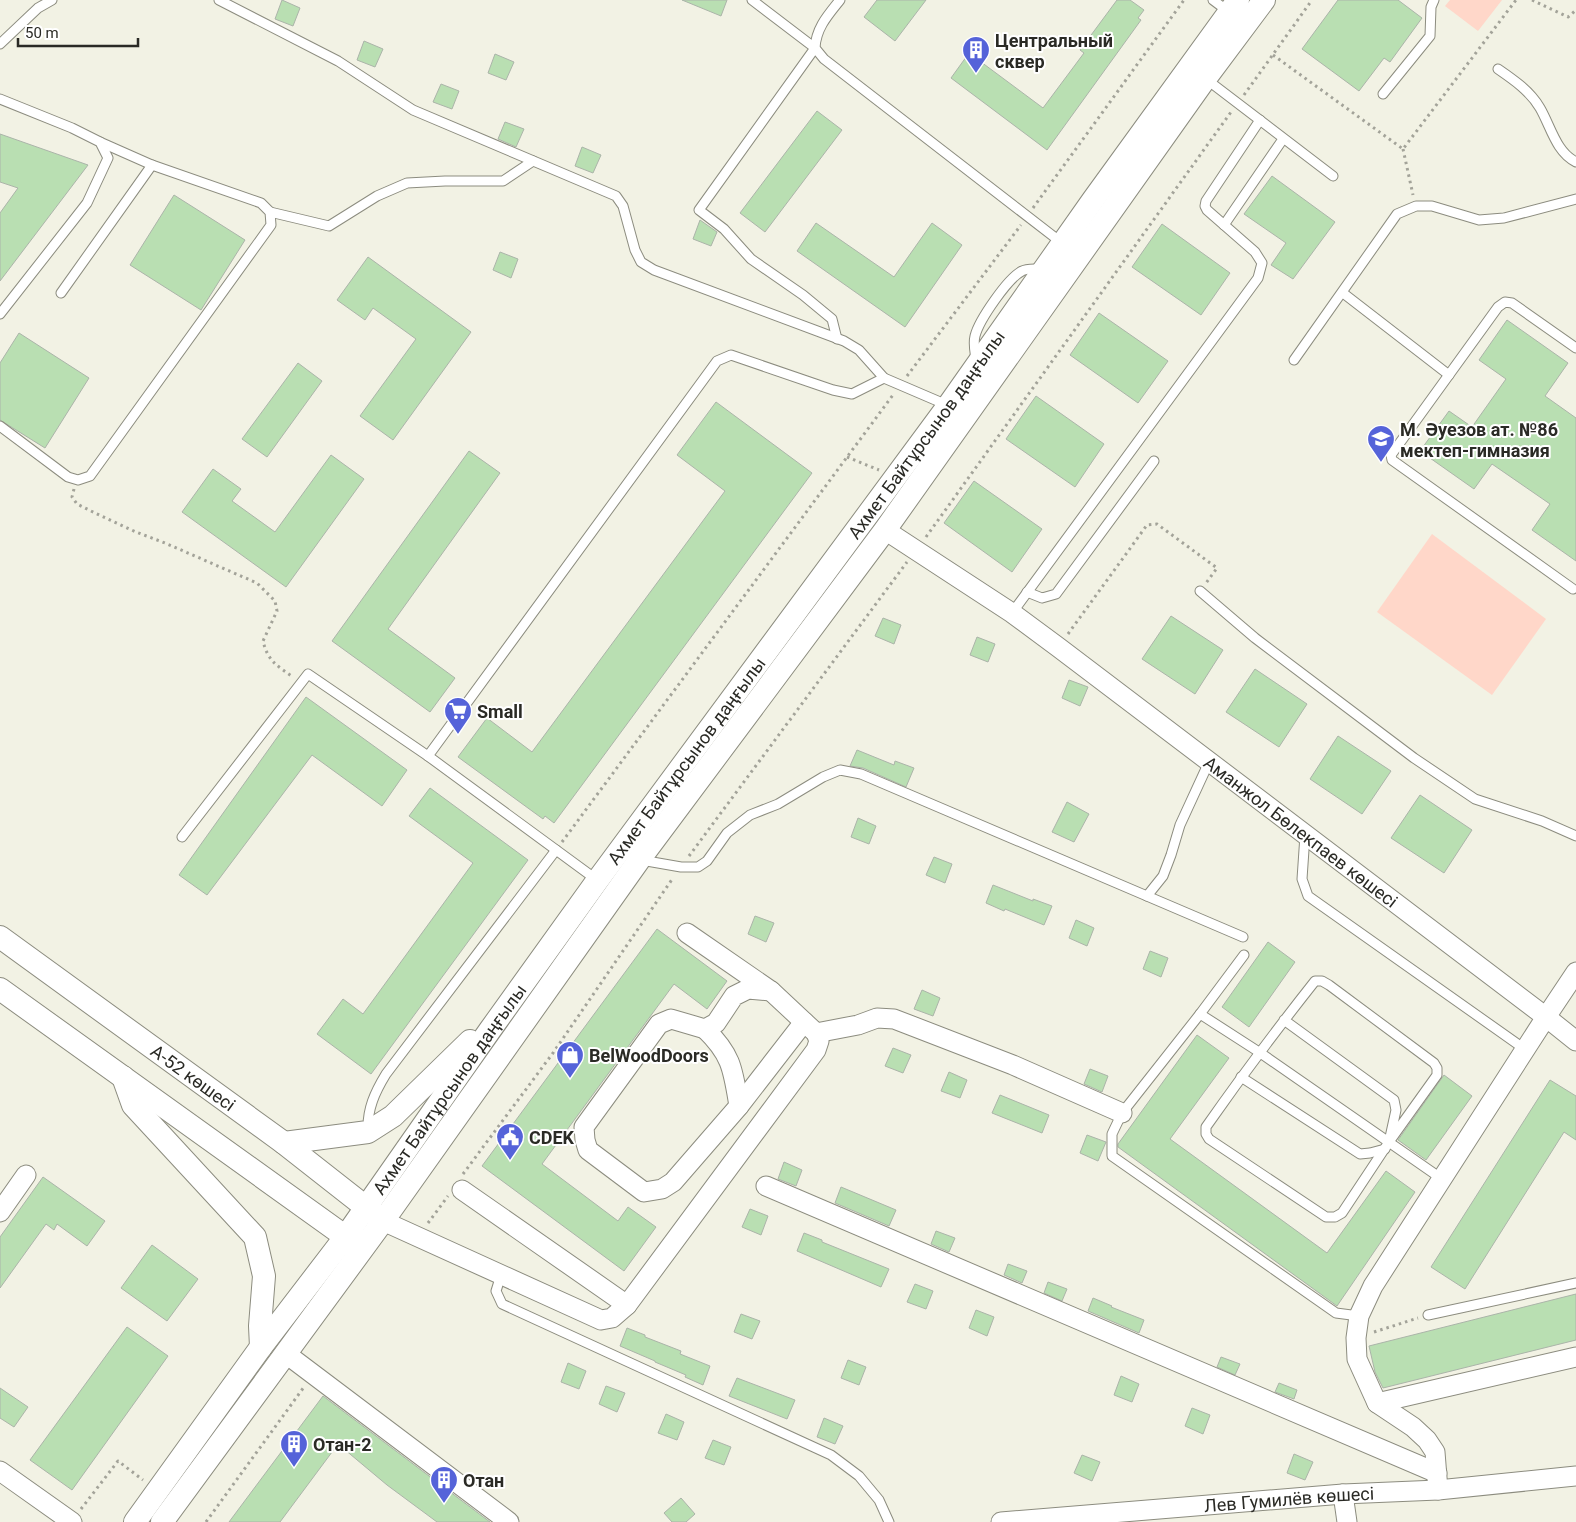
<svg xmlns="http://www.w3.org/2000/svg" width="1576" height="1522" font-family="Roboto,sans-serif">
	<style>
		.green { fill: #ffd7c9 }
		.building { fill: #b9dfb2; stroke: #abb4a9 }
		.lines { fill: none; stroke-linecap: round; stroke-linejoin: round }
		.service-casing { stroke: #8c8c7f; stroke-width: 11 }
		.minor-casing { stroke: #8c8c7f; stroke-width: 21 }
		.tertiary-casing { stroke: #8c8c7f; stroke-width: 24 }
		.path { stroke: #a3a399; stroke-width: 3; stroke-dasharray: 2.5 4; stroke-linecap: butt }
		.service { stroke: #fff; stroke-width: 9 }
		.minor { stroke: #fff; stroke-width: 19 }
		.tertiary { stroke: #fff; stroke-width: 22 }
		.labels { text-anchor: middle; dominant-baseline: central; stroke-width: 4; stroke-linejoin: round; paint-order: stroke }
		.poi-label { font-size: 18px; font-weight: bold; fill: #2a2a25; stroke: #fff; text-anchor: start }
		.street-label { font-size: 18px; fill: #2a2a25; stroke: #fff }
	</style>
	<rect width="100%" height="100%" fill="#f2f2e4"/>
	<g class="green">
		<path d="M1450,0H1502L1478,31L1445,6Z"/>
		<path d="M1432,534L1546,619L1492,695L1377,612Z"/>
	</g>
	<g class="building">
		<path d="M282,0L300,8L293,26L275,19Z"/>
		<path d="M682,0H727L721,16Z"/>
		<path d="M877,0H926L895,41L864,17Z"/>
		<path d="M1117,0H1130L1144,10L1138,18L1141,20L1047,150L951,78L969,53L1043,108L1084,53L1080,50Z"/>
		<path d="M1338,0H1398L1422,18L1390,62L1384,58L1359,91L1302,49Z"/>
		<path d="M364,41L383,49L375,67L357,60Z"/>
		<path d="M495,54L514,62L506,80L488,73Z"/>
		<path d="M441,84L459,91L452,109L433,102Z"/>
		<path d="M817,111L842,130L765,232L740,213Z"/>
		<path d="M505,122L524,129L516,147L498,139Z"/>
		<path d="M0,134L88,165L0,281V213L18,188L0,182Z"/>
		<path d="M582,147L601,155L593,173L575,166Z"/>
		<path d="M1272,176L1335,222L1293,279L1271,265L1286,243L1244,214Z"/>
		<path d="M174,195L245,240L201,310L130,265Z"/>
		<path d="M700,220L717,232L711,246L693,239Z"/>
		<path d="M816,223L894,277L932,223L962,245L905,327L797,251Z"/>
		<path d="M1162,224L1230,273L1201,315L1132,267Z"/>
		<path d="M500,252L518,259L511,278L493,270Z"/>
		<path d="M368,257L471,332L393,440L360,416L416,339L373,308L365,320L337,300Z"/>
		<path d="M1099,313L1168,361L1138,403L1070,355Z"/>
		<path d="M1507,320L1568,363L1545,396L1576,418V561L1532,530L1550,504L1492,464L1474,489L1420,451L1449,411L1472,427L1506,379L1479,360Z"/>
		<path d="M19,333L89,378L45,448L0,420V363Z"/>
		<path d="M298,363L322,381L267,457L242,439Z"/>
		<path d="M1036,396L1104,444L1075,487L1006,439Z"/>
		<path d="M716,402L812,473L554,823L545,816L543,819L458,757L487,718L532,752L725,491L677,455Z"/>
		<path d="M469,451L500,473L388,629L455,678L430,712L332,641Z"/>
		<path d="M331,455L364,479L286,587L182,512L213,469L241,489L232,501L275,532Z"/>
		<path d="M974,481L1042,529L1012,572L944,523Z"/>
		<path d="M1171,616L1223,650L1195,694L1142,659Z"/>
		<path d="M883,618L901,625L894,644L875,636Z"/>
		<path d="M977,637L995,644L988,662L970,655Z"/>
		<path d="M1255,669L1307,704L1279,747L1226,712Z"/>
		<path d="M1069,680L1088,687L1080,706L1062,698Z"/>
		<path d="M306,697L407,770L382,806L312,755L207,895L179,875Z"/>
		<path d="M1338,736L1391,771L1362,814L1310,779Z"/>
		<path d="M857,750L894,765L895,761L914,768L906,787L863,768L850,766Z"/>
		<path d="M430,788L528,860L371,1074L317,1034L343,999L363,1014L473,863L409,816Z"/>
		<path d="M1420,795L1472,830L1444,873L1391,838Z"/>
		<path d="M1067,802L1089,814L1074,842L1052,832Z"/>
		<path d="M858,818L876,826L869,844L851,837Z"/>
		<path d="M934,857L952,864L945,883L926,875Z"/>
		<path d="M993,885L1033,901V899L1052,906L1044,925L1005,909L1004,911L986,903Z"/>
		<path d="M755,916L774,923L766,942L748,934Z"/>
		<path d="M1076,920L1094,928L1087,946L1069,938Z"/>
		<path d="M657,929L727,981L707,1009L674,984L542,1164L618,1221L628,1207L656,1227L624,1271L482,1166Z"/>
		<path d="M1268,942L1295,962L1249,1027L1222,1007Z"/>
		<path d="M1150,951L1168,958L1161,977L1143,969Z"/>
		<path d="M922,990L940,998L933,1016L914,1009Z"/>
		<path d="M1197,1035L1229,1058L1170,1139L1327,1253L1386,1171L1415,1192L1337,1306L1118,1147V1144Z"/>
		<path d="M893,1048L911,1055L903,1073L885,1066Z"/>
		<path d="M1090,1069L1108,1076L1102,1092L1084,1084Z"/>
		<path d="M949,1072L967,1080L960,1098L941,1091Z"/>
		<path d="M1444,1075L1472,1096L1426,1160L1398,1140Z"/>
		<path d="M1550,1080L1576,1096V1140L1564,1132L1465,1289L1431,1267Z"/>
		<path d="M1000,1095L1049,1115L1042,1133L992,1113Z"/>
		<path d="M1087,1135L1106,1142L1098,1161L1080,1153Z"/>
		<path d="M784,1162L802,1170L796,1186L778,1179Z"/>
		<path d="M43,1177L105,1221L87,1246L57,1224L54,1230L46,1224L0,1288V1237Z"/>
		<path d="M841,1187L896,1210L889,1226L835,1203Z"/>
		<path d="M750,1209L768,1216L761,1235L742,1227Z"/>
		<path d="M936,1231L955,1238L949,1252L931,1244Z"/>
		<path d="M804,1233L822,1240V1242L889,1269L881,1287L797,1251Z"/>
		<path d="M152,1245L198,1279L167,1321L121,1288Z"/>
		<path d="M1008,1264L1027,1271L1022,1283L1004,1275Z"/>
		<path d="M1048,1282L1067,1289L1062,1301L1044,1293Z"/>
		<path d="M915,1284L933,1291L926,1309L907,1302Z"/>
		<path d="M1576,1294V1340L1383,1388L1375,1372L1369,1346Z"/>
		<path d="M1093,1298L1112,1306L1111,1307L1144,1320L1139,1333L1088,1311Z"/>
		<path d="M976,1310L994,1317L987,1336L969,1328Z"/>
		<path d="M741,1314L760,1321L752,1339L734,1332Z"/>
		<path d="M127,1327L168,1356L72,1490L30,1460Z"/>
		<path d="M627,1328L645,1335V1337L681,1351L680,1354L710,1366L703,1385L685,1377L686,1375L655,1362V1361L620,1346Z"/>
		<path d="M1221,1357L1240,1364L1235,1375L1217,1367Z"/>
		<path d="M848,1360L866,1367L859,1385L841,1378Z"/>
		<path d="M568,1363L586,1371L579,1389L561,1382Z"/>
		<path d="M1121,1376L1139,1384L1132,1402L1114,1395Z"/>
		<path d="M737,1378L795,1400L787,1419L729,1396Z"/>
		<path d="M1279,1383L1297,1390L1294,1399L1275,1392Z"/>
		<path d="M606,1386L625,1393L617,1412L599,1404Z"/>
		<path d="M0,1388L28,1407L14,1427L0,1418Z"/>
		<path d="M323,1396L490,1522H437L387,1485L338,1444L280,1522H229Z"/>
		<path d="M1192,1408L1210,1415L1203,1434L1185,1426Z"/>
		<path d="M666,1414L684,1422L677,1440L658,1433Z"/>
		<path d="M824,1418L843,1426L835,1444L817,1437Z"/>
		<path d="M713,1440L731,1447L724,1465L705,1458Z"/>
		<path d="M1294,1454L1313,1462L1305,1480L1287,1473Z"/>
		<path d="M1082,1455L1100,1462L1092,1481L1074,1473Z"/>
		<path d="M681,1498L695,1514L686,1522H672L664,1513Z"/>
	</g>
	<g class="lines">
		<defs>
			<g id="service">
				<path d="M219,0L338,61L413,110L616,196L623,206L635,250L641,262L654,270L844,341L859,350L884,378L947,405"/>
				<path d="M752,0L815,48L699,210L724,229L751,259L803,295L832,319L837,339"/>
				<path d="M840,0C828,15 816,28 815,48L824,59L1062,243"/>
				<path d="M1213,0L1229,12"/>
				<path d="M0,44L38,8L52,0"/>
				<path d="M1498,69C1514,80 1530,91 1540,108C1551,127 1556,152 1576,162"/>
				<path d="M1206,79L1333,176"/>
				<path d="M1383,94L1430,36L1431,7L1434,0"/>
				<path d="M0,99L72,128L100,142L108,158L87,203L0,314"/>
				<path d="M270,212L329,226L377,196L407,183L445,181H503L533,161"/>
				<path d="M1224,225L1283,139"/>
				<path d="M61,293L152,165"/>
				<path d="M1343,293L1449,375"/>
				<path d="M976,359C975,352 973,344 975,336C979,320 1008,278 1022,271C1027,268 1035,269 1041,269"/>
				<path d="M1294,360L1397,214L1416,206H1432L1479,220L1504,218L1576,199"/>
				<path d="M0,426L68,477L78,480L90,476L271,225L270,212L261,203L152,165L100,142"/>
				<path d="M1573,589L1392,460L1391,455L1498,307L1505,302L1512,303L1576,348"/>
				<path d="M1200,591L1255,638L1414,758L1475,799L1542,821L1576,836"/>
				<path d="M1027,592L1042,598L1056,594L1154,461"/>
				<path d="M1012,613L1258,278L1262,263L1255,252L1207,210L1205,206L1206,201L1260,120"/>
				<path d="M1305,835L1302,879L1308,896L1526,1050"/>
				<path d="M182,837L308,674L428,756"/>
				<path d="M641,860L681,867H698L707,861L727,833L750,815L778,804L823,777L840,770L861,774L1243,937"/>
				<path d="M597,880L428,756L717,361L731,355L833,390L852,394L884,378"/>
				<path d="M1147,896L1163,876L1171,855L1180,825L1209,762"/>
				<path d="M1244,955L1200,1014L1122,1113L1112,1134V1156L1336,1313L1359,1316"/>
				<path d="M1200,1014L1259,1052L1442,1179"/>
				<path d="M1284,1020L1394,1100L1396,1110L1389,1142L1342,1213L1335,1217H1326L1209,1139L1206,1134V1127C1241,1077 1277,1029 1315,981H1322L1329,985L1434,1063L1437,1068V1075L1389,1142"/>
				<path d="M1241,1077L1360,1154L1370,1153L1385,1149"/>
				<path d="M368,1131C367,1109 375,1092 386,1074L556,850"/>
				<path d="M501,1275L496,1291L502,1304L831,1455L859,1476L879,1500L889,1522"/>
				<path d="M1428,1315L1576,1283"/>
			</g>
			<g id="minor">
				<path id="s1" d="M885,530L1012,613L1058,647L1546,1017L1576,972"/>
				<path d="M771,991L748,989L734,996L716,1023L705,1029L671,1019L659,1024L584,1127L585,1140L588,1150L644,1192L662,1189L673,1182L739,1106L804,1022"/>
				<path d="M705,1029C732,1055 733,1070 739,1106"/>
				<path d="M816,1033L858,1025L877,1018L894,1019L1013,1065L1122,1113"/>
				<path d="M766,1186L1437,1473"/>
				<path d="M462,1190L627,1305"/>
				<path d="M0,1212L26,1175"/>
				<path d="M383,1221L601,1320L612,1318L627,1305L816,1050L819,1041L816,1033L771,991L687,933"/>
				<path d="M285,1353L509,1522"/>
				<path d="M1377,1403L1576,1357"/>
				<path d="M0,1471L72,1522"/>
				<path d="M1438,1490L1435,1452L1427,1440L1413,1427L1377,1403L1357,1359L1356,1338L1359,1316L1373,1286L1546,1017L1576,1041"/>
				<path d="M1343,1494L1347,1522"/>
				<path id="s2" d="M1001,1522L1343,1494L1438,1490L1576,1476"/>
			</g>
			<g id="tertiary">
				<path id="s3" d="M0,937L284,1143L377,1216"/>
				<path d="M0,989L357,1245"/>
				<path d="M123,1077L133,1105L255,1237L264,1276L260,1326L261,1347"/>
				<path d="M284,1143L368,1132L393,1116L470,1041"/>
				<path id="s4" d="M135,1522L261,1347L346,1236L490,1030L597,881L948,406L1093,200L1238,0"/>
				<path d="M162,1522L383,1221L639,860L885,530L1205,79L1264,0"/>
			</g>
		</defs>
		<use href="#service" class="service-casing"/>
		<use href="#minor" class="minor-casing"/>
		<use href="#tertiary" class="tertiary-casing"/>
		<g class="path">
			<path d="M1532,0L1568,17L1576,10"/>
			<path d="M1273,55L1403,149L1516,0"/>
			<path d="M1244,95L1312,0"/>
			<path d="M1403,149L1413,195"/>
			<path d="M1033,208L1184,0"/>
			<path d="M907,376L1021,225"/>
			<path d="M847,457L879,470"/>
			<path d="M74,489L72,497L77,504L95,513L136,532L165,543L257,583L275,601L277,611L263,641C268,661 276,665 293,677"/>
			<path d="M926,537L1231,112"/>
			<path d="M1068,634L1147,525L1157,524L1217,568L1206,583"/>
			<path d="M562,842L893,395"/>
			<path d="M689,856L907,562"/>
			<path d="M463,1174L553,1053L673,878"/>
			<path d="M428,1223L448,1196"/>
			<path d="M1374,1332L1418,1318"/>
			<path d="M81,1509L118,1461L143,1480"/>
			<path d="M206,1522L304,1387"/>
		</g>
		<use href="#service" class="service"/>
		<use href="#minor" class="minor"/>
		<use href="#tertiary" class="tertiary"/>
	</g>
	<defs>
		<symbol id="building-pin" viewBox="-11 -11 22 30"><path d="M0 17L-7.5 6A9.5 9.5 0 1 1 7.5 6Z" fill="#5563d9" stroke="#fff"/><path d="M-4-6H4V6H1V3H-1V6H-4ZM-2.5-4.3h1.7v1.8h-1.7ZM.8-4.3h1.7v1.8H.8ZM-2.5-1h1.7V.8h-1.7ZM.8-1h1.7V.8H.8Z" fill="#fff"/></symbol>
		<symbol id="school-pin" viewBox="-11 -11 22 30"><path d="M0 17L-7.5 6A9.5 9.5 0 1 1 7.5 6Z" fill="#5563d9" stroke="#fff"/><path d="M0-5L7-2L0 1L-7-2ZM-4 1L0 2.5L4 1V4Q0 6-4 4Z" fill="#fff"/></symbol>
		<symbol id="supermarket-pin" viewBox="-11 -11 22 30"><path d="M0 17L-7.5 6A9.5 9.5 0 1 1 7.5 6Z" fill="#5563d9" stroke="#fff"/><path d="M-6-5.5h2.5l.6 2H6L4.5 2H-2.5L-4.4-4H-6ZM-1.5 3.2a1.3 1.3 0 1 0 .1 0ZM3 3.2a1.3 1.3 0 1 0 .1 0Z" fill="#fff"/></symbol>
		<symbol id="shop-pin" viewBox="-11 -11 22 30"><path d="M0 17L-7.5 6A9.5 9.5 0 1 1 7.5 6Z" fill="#5563d9" stroke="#fff"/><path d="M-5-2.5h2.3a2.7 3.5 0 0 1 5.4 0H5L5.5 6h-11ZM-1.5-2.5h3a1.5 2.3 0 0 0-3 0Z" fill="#fff"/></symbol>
		<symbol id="civic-pin" viewBox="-11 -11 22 30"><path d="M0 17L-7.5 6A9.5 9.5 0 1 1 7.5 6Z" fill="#5563d9" stroke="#fff"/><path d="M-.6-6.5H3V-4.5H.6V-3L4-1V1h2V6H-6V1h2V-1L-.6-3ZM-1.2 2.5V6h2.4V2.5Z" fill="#fff"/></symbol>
	</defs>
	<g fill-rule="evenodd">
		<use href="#building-pin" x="960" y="34" width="32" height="43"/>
		<use href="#school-pin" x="1365" y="423" width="32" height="43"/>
		<use href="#supermarket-pin" x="442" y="695" width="32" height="43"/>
		<use href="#shop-pin" x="554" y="1039" width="32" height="43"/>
		<use href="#civic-pin" x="494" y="1121" width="32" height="43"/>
		<use href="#building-pin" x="278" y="1428" width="32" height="43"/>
		<use href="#building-pin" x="428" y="1464" width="32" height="43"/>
	</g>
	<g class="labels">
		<g class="poi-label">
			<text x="995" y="40">Центральный<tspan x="995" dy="21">сквер</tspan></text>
			<text x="1400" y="429">М. Әуезов ат. №86<tspan x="1400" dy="21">мектеп-гимназия</tspan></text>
			<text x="477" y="711">Small</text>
			<text x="589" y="1055">BelWoodDoors</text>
			<text x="529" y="1137">CDEK</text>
			<text x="313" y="1444">Отан-2</text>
			<text x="463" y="1480">Отан</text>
		</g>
		<g class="street-label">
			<text stroke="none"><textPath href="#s4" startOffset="1345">Ахмет Байтұрсынов даңғылы</textPath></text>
			<text stroke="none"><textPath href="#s4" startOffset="940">Ахмет Байтұрсынов даңғылы</textPath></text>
			<text stroke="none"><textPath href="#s1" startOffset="514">Аманжол Бөлекпаев көшесі</textPath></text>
			<text stroke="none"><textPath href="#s3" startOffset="239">А-52 көшесі</textPath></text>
			<text stroke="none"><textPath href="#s4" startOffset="535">Ахмет Байтұрсынов даңғылы</textPath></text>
			<text stroke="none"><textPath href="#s2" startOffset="289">Лев Гумилёв көшесі</textPath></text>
		</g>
	</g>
	<path d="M18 38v8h120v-8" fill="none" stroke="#2a2a25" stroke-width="2.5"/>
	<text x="25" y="38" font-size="15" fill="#2a2a25" stroke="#ffffff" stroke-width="4" paint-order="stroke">50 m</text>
</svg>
